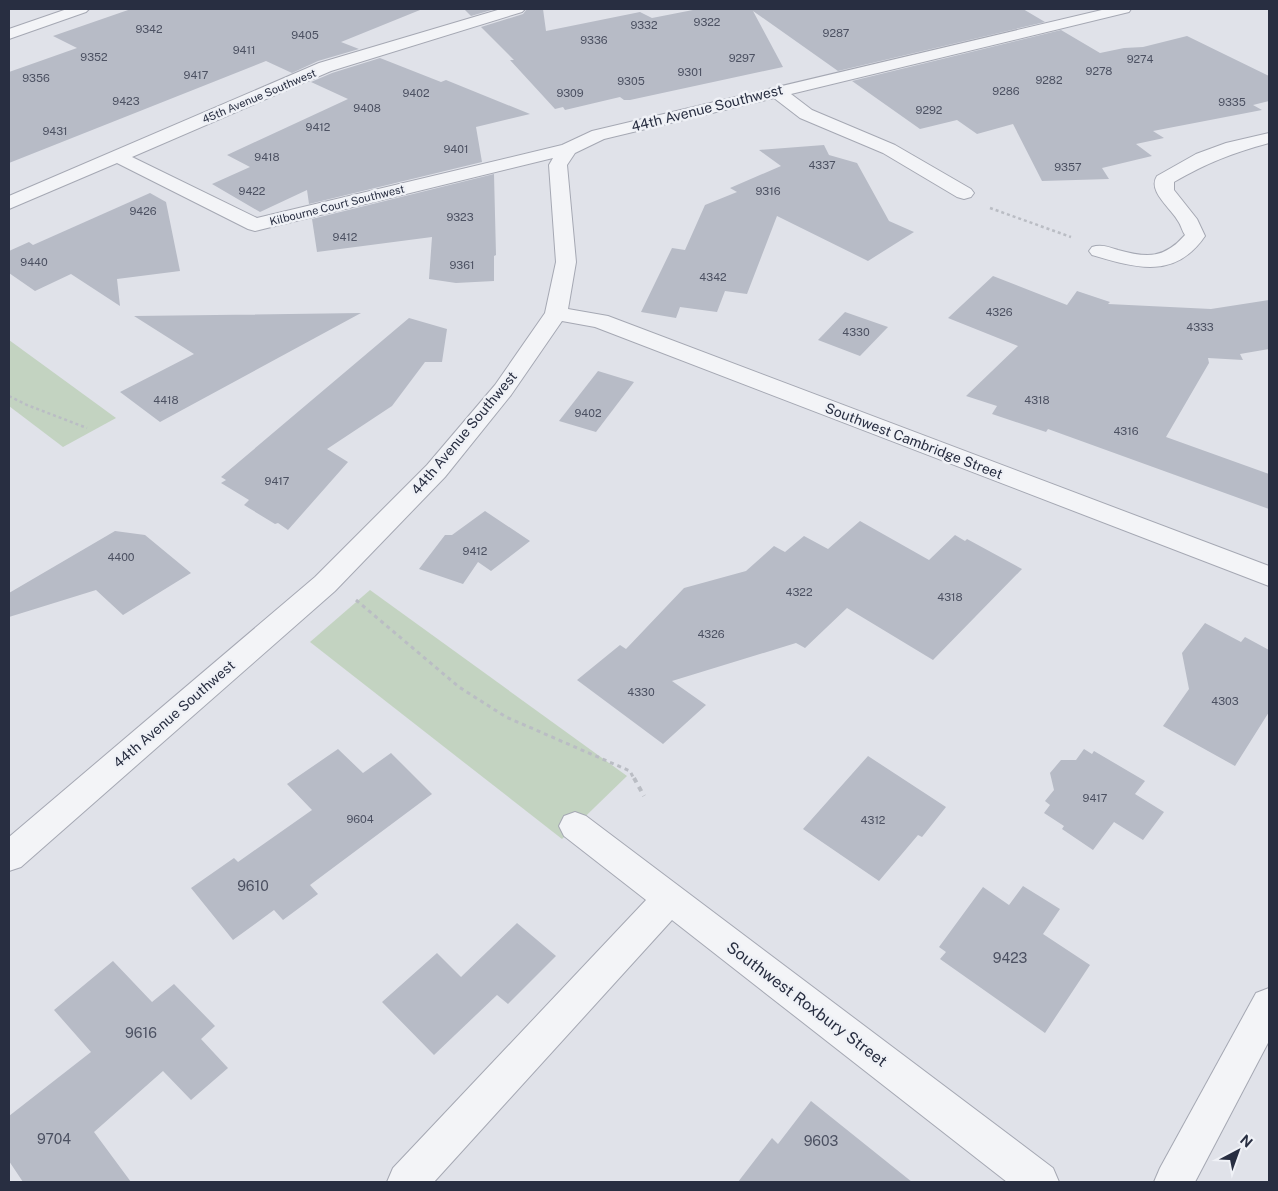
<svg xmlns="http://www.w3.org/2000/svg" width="1278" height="1191" font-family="'Public Sans',sans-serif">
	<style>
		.green { fill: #c3d3c1 }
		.building { fill: #b7bbc6 }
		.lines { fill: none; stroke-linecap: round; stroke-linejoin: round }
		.minor-casing { stroke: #a5a8b3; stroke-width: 2 }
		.path-far2 { stroke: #babdc4; stroke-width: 2.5; stroke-dasharray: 3 3; stroke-linecap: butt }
		.path-far1 { stroke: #babdc4; stroke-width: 3; stroke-dasharray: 4 4; stroke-linecap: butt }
		.path { stroke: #babdc4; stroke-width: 4; stroke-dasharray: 5 5; stroke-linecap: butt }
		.minor { fill: #f3f4f7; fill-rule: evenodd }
		.labels { text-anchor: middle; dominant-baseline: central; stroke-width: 5; stroke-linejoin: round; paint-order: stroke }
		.number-label { font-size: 11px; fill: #4c5162 }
		.far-street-label { font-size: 11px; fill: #282e41; stroke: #eff1f6 }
		.street-label { font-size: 14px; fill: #282e41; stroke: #eff1f6 }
		.near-number-label { font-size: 14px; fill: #4c5162 }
		.near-street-label { font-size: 16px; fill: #282e41; stroke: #eff1f6 }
	</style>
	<rect width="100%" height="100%" fill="#e0e2e9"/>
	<g class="green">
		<path d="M9,340L116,418L63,447L9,406Z"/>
		<path d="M370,590L627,776L562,839L310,642Z"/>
	</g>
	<g class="building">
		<path d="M131,9H420V10L341,42L359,49L318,61L292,73L266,61L9,163V72L77,48L53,36Z"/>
		<path d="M464,9H495L471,16Z"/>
		<path d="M527,9H543L546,31L640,12L652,18L698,9H1023L1045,22L838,71L753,11L783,67L630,100H624L620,97L565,110L563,107L555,109L510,60H514L481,27L523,14Z"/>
		<path d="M1061,30L1100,53L1124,48L1143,47L1187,36L1269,76V101L1253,105L1262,110L1153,131L1164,138L1136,144L1152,156L1102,168L1109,179L1042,181L1013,124L977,134L957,120L920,129L852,81Z"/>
		<path d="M380,58L441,82L446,80L530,114L476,127L482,162L309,204L307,190L260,212L212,184L250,167L227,155L348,99L311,82L332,73Z"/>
		<path d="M824,145L829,155L857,163L889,221L914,232L868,261L777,216L747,294L725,291L717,312L680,307L676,318L641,312L672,248L685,250L705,205L737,192L730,188L781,166L759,150Z"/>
		<path d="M494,174L496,255L494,256V281L456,283L429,279L432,237L317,252L312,219Z"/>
		<path d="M150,193L166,202L180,271L117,279L120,306L71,274L35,291L9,273V251L29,242L33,245Z"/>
		<path d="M993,276L1067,305L1077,291L1110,302L1108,304L1211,309L1269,300V349L1240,354L1243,360L1208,358L1209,363L1166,437L1269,474V509L1048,429L1046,432L992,414L997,406L966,396L1018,346L948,318Z"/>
		<path d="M845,312L888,327L860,356L818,340Z"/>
		<path d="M361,313L160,422L120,392L194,354L134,316Z"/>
		<path d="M409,318L447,329L442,362H425L392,406L327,449L348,462L288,530L278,523L275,524L244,505L249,500L221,483L226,480L221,477Z"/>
		<path d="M598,371L634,382L596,432L559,421Z"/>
		<path d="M485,511L530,541L491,571L478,562L463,584L419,569L445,535H452Z"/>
		<path d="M860,521L929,560L955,535L965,541L967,539L1022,569L933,660L847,608L805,648L796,643L672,681L706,705L663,744L577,680L620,645L626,649L684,588L746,571L774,546L785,552L804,536L828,549Z"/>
		<path d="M115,531L145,535L191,573L123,615L96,590L9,617V593Z"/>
		<path d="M1205,623L1241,642L1245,637L1269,650V712L1235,766L1163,726L1189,689L1182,653Z"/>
		<path d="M338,749L363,773L391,753L432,794L310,885L318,894L283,920L274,910L233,940L191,888L234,858L238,862L312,810L287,784Z"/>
		<path d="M1084,749L1092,754L1094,751L1145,781L1135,794L1164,812L1143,840L1114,822L1093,850L1062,829L1064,826L1044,813L1050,805L1045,801L1054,790L1050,773L1061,760H1076Z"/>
		<path d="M868,756L946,807L922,837L918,835L879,881L803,829Z"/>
		<path d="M1023,886L1060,909L1043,934L1090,965L1045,1033L940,959L946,952L939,947L983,887L1009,905Z"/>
		<path d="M517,923L556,956L508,1004L497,995L434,1055L382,1002L437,953L461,977Z"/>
		<path d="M113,961L152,1002L174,984L215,1026L201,1039L228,1068L191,1100L163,1071L94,1132L131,1182H23L9,1161V1116L91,1052L54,1010Z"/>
		<path d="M811,1101L912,1182H738L772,1138L778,1144Z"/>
	</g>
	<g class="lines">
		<defs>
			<g id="minor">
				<path d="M67,9H89L86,12L9,39V29Z"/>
				<path d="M501,9H525L522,12L331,71L132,157L257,218L562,145L592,131L1106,9H1131L1129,12L791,94L812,110L895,145L971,189L974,193L971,197L964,199L957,197L883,153L800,118L774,98L604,139L575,153L567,165L576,262L568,309L608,316L1269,566V586L595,327L562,321L511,395L445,477L335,591L21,867L9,871V837L315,577L427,465L495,385L545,313L556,262L549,165L553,158L255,231L248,229L117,163L9,209V196L319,63Z"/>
				<path d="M1269,133V143C1232,153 1207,163 1174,182V190L1197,219L1205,236C1175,280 1136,268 1092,255L1089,251L1092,247C1101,244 1109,247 1118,250C1147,258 1164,259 1185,235C1182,231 1181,225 1178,221C1171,208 1147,191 1157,176L1196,154L1226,143Z"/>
				<path d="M575,812L586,816L1053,1168L1059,1182H1007L672,920L434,1182H387L393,1168L646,900L564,836L559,826L564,816Z"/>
				<path d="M1269,988V1041L1195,1182H1154L1160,1168L1256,993Z"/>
			</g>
		</defs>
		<use href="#minor" class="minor-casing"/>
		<g class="path-far2">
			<path d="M990,208L1071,237"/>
			<path d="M9,396L27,405L87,428"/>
		</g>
		<path class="path-far1" d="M356,600L459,687L506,717L630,771L634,779"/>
		<path class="path" d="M634,778L644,796"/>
		<use href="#minor" class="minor"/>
	</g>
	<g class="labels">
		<g class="number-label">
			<text x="707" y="22">9322</text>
			<text x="644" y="25">9332</text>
			<text x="149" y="29">9342</text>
			<text x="836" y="33">9287</text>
			<text x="305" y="35">9405</text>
			<text x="594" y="40">9336</text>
			<text x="244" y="50">9411</text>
			<text x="94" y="57">9352</text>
			<text x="742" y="58">9297</text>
			<text x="1140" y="59">9274</text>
			<text x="1099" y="71">9278</text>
			<text x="690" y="72">9301</text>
			<text x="196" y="75">9417</text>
			<text x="36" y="78">9356</text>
			<text x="1049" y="80">9282</text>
			<text x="631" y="81">9305</text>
			<text x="1006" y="91">9286</text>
			<text x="416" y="93">9402</text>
			<text x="570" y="93">9309</text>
			<text x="126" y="101">9423</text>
			<text x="1232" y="102">9335</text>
			<text x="367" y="108">9408</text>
			<text x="929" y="110">9292</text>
			<text x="318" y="127">9412</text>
			<text x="55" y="131">9431</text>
			<text x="456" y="149">9401</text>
			<text x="267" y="157">9418</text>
			<text x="822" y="165">4337</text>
			<text x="1068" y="167">9357</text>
			<text x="252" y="191">9422</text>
			<text x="768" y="191">9316</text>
			<text x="143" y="211">9426</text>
			<text x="460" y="217">9323</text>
			<text x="345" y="237">9412</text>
			<text x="34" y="262">9440</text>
			<text x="462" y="265">9361</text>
			<text x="713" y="277">4342</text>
			<text x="999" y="312">4326</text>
			<text x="1200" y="327">4333</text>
			<text x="856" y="332">4330</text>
			<text x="166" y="400">4418</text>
			<text x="1037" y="400">4318</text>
			<text x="588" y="413">9402</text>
			<text x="1126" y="431">4316</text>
			<text x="277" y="481">9417</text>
			<text x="475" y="551">9412</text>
			<text x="121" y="557">4400</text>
			<text x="799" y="592">4322</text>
			<text x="950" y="597">4318</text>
			<text x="711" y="634">4326</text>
			<text x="641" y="692">4330</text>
			<text x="1225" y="701">4303</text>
			<text x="1095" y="798">9417</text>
			<text x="360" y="819">9604</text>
			<text x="873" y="820">4312</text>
		</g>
		<g class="far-street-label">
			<text transform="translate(259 96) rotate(-23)">45th Avenue Southwest</text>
			<text transform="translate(337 205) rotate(-14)">Kilbourne Court Southwest</text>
		</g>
		<g class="street-label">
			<text transform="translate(707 108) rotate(-14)">44th Avenue Southwest</text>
			<text transform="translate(464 433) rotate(-50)">44th Avenue Southwest</text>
			<text transform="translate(914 441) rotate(21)">Southwest Cambridge Street</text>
			<text transform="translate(174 714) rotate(-41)">44th Avenue Southwest</text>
		</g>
		<g class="near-number-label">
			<text x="253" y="886">9610</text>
			<text x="1010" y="958">9423</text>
			<text x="141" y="1033">9616</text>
			<text x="54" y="1139">9704</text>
			<text x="821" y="1141">9603</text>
		</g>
		<g class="near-street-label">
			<text transform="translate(807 1004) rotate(37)">Southwest Roxbury Street</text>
		</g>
	</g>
	<rect width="1278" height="1191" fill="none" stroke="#282e41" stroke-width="20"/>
	<g transform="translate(1238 1151) rotate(41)" stroke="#eff1f6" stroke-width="4" paint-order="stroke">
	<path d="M0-4L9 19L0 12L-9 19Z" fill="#282e41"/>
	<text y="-8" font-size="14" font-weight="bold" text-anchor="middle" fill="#282e41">N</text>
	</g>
</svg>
